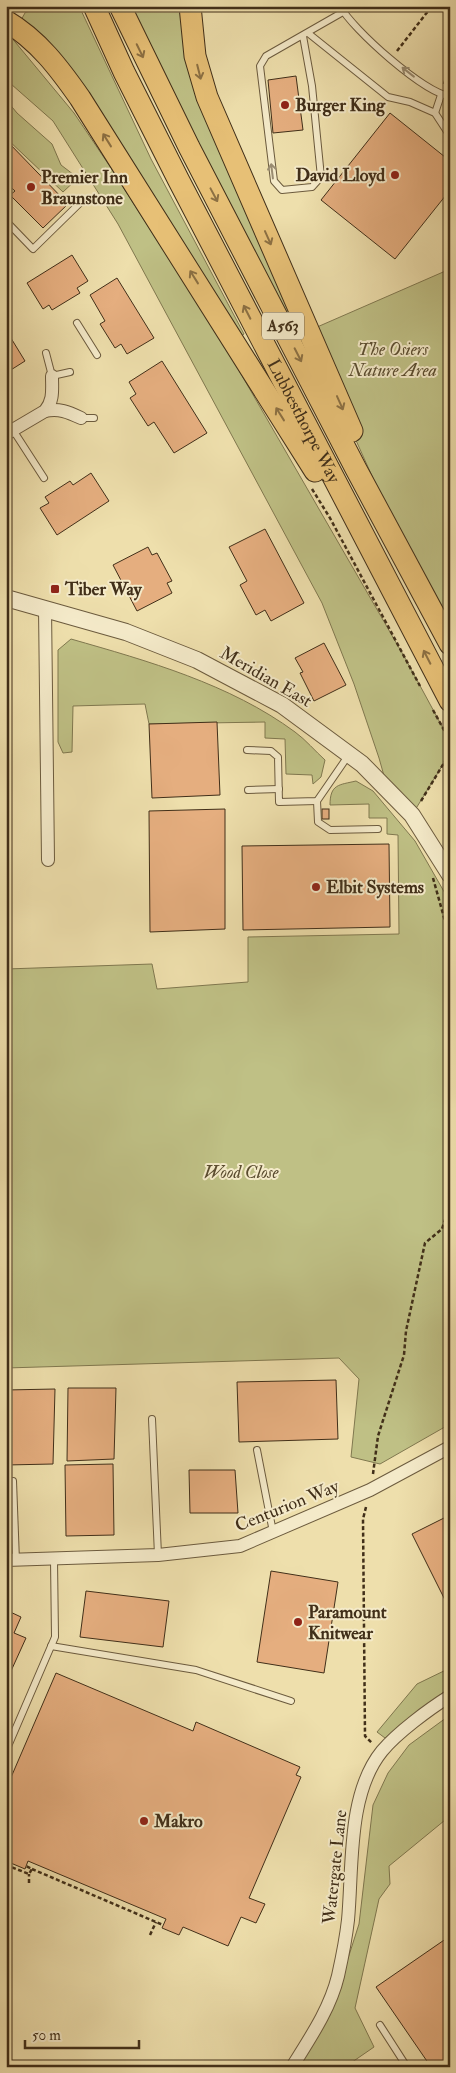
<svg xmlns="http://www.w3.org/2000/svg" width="456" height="2073" font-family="'IM FELL Double Pica',serif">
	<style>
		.green { fill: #bfc085; stroke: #80784f }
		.building { fill: #e5ae7f; stroke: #412f19 }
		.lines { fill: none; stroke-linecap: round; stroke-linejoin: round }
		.service-casing { stroke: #6c5b3e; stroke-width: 8 }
		.minor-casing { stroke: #6c5b3e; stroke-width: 14 }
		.tertiary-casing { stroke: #6c5b3e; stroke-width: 18 }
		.trunk-casing { stroke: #412f19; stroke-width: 23 }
		.path { stroke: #412f19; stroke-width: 2.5; stroke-dasharray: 4 2.5; stroke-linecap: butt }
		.service { stroke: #f4eac9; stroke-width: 6 }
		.minor { stroke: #f4eac9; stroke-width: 12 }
		.tertiary { stroke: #f4eac9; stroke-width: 16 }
		.trunk { stroke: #e7c076; stroke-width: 21 }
		.oneway { stroke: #8c7043 }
		.oneway2 { stroke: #9a8c71 }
		.poi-dot { fill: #8f2418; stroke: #f4eac9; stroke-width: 2 }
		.labels { text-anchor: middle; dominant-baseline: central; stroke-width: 4; stroke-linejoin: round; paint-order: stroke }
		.shield { fill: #f4eac9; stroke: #77674e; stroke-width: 1 }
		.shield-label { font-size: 16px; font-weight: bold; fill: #412f19 }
		.poi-label { font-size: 18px; font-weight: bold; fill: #412f19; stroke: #f4eac9; text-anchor: start }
		.park-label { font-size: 18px; font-style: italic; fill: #5a4c2f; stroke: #f4eac9 }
		.street-label { font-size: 18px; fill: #412f19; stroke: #f4eac9 }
	</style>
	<rect width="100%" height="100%" fill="#eedfac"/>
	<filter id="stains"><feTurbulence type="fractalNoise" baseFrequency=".004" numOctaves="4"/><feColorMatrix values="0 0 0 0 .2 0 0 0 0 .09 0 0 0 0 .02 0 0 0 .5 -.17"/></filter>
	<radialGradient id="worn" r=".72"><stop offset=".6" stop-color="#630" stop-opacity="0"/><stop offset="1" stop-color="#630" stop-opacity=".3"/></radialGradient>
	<g class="green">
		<path d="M29,6H79L151,159L244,334L235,341L80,98L17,27Z"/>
		<path d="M120,6H192V32L308,331L450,269V643L428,601L320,360L297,352Z"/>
		<path d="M6,35L11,37L74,113L109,165L226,348L405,658L450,741V753L412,815L388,790L379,758L354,684L322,603L118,224L53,121L11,84L6,83Z"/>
		<path d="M6,96L8,102L17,113L52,144L61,165L78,178L63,192L6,138Z"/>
		<path d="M71,639C148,661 230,684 295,732C306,740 315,751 325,760L321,777L313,784L312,775L286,774L285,739L265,738V722L149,724L145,704L73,706L72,752L63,753L58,742V650Z"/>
		<path d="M356,781L373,791L415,841L450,902V1424L380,1464L351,1457L359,1379L339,1358L6,1368V969L152,964L157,989L248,982V937L399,934L398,835L387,834V818H369V804L330,805C330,784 339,785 356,781Z"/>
		<path d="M450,1668V1687L385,1738L377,1732L417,1684Z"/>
		<path d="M450,1715V1816L389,1866L390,1884L379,1899L355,2008L374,2047L345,2067H298L330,2015L359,1924L373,1805L388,1773L409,1745Z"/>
	</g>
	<g class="building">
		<path d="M296,76L303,130L273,133L268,80Z"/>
		<path d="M390,113L450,161V190L395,259L321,200Z"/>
		<path d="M6,140L68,204L43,228L10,195L15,191L6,183Z"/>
		<path d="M72,255L88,281L77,288L80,293L52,310L49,305L43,309L27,283Z"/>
		<path d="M117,278L154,338L127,354L121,344L115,348L100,324L105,321L90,295Z"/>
		<path d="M6,330L25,361L6,373Z"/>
		<path d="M162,361L207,433L174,453L154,422L148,426L130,398L136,394L129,382Z"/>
		<path d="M91,473L109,501L57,535L40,508L49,503L45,497L70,481L73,485Z"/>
		<path d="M265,529L304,603L271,621L265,610L256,615L240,585L247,581L229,547Z"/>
		<path d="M148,547L152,555L157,553L172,581L167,583L172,593L137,611L113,565Z"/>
		<path d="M324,643L346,685L314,701L300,673L303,672L295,658Z"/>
		<path d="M217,722L220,795L152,798L149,724Z"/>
		<path d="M225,809V929L150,932L149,811Z"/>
		<rect x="322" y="809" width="7" height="10"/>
		<path d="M389,844L390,927L243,930L242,846Z"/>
		<path d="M336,1380L338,1439L239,1442L237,1382Z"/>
		<path d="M68,1388H116L114,1459L67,1461Z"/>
		<path d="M55,1389L53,1464L6,1465V1390Z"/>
		<path d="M113,1464L114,1535L66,1536L65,1465Z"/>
		<path d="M189,1470H235L238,1513H190Z"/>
		<path d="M450,1515V1610L412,1534Z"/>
		<path d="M271,1571L338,1582L324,1673L257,1662Z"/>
		<path d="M86,1591L169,1601L163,1647L80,1637Z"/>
		<path d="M6,1610L21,1617L14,1633L26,1638L6,1682Z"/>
		<path d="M56,1673L193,1731L196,1722L300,1767L296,1775L301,1777L249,1898L265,1904L256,1923L241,1917L228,1946L183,1927L179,1935L162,1928L166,1919L28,1861L25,1869L6,1861V1789Z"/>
		<path d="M450,1936V2067H431L376,1987Z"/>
	</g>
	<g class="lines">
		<defs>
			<g id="service">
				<path d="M340,6C352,29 425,94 450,96"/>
				<path d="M308,33L388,97L410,102L435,113L450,136"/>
				<path d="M303,36L312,86L321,177L312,187L282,190L274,181L260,66L266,56L343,12"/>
				<path d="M435,113L441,95"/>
				<path d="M6,221L33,249L83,200"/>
				<path d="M77,323L97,355"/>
				<path d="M46,353L52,376L70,372"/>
				<path d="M81,418H94"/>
				<path d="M13,430L44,478"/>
				<path d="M247,750L271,751L278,757L279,802L317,801L348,756"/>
				<path d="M248,790L279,789"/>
				<path d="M317,801L318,822L330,830L378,829"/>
				<path d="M152,1419L158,1555"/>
				<path d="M257,1450L273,1532"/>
				<path d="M13,1481L16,1561"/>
				<path d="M51,1646L196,1670L291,1701"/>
				<path d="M6,1751L55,1637L54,1560"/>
				<path d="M380,2025L407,2067"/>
			</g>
			<g id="minor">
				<path d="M45,411C59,408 68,412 81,418"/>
				<path d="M6,434L45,411C54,400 52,390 52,376"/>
				<path d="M45,608L48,860"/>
				<path d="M6,1560L158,1555L240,1546L370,1490L450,1447"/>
				<path d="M292,2067C310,2038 330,2009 338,1976C342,1958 346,1938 348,1920C353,1867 347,1794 382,1751C397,1733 429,1709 450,1696"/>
			</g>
			<path id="tertiary" d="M6,598L126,632L197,660L282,705L362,764L412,815L450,875"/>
			<g id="trunk">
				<path id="s1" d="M94,6L124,72L178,179L450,701"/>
				<path d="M120,6L189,147L356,469L450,644"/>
				<path d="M190,6L195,56L207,97L352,431"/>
				<path d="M6,21C38,40 59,68 80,98L315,471"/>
			</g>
		</defs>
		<use href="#service" class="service-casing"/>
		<use href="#minor" class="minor-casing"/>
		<use href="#tertiary" class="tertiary-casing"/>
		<use href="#trunk" class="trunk-casing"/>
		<g class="path">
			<path d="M26,12L29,6"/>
			<path d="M397,51L432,6"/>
			<path d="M444,84L450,66"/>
			<path d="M312,489L330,518L420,686"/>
			<path d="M433,710L450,741"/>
			<path d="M421,801L450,753"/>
			<path d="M433,878L450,939"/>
			<path d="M373,1474L378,1436L404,1355L406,1331L425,1243L442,1229L450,1204"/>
			<path d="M366,1507L363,1519L365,1736L372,1743"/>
			<path d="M6,1865L29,1874L32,1869L26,1866"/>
			<path d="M32,1869L163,1925"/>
			<path d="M29,1883V1874"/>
			<path d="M150,1935L156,1922"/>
		</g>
		<use href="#service" class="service"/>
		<use href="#minor" class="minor"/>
		<use href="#tertiary" class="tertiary"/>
		<use href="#trunk" class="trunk"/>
	</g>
	<defs><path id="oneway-shaft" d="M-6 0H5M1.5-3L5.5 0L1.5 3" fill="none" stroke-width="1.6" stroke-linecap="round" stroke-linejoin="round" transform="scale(1.25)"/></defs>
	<g class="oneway">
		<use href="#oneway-shaft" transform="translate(140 51) rotate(64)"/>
		<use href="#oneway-shaft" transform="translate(199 72) rotate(76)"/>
		<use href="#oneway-shaft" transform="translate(107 140) rotate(-122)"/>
		<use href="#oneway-shaft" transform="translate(214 195) rotate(62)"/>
		<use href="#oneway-shaft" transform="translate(268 238) rotate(66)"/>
		<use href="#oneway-shaft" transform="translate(194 277) rotate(-122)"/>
		<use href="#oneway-shaft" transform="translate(247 312) rotate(-117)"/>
		<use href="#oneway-shaft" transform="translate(298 355) rotate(63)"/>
		<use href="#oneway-shaft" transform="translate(340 403) rotate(66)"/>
		<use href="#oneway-shaft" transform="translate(280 414) rotate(-122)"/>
		<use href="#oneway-shaft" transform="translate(427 657) rotate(-117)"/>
	</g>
	<g class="oneway2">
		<use href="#oneway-shaft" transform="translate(408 72) rotate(-142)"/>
		<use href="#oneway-shaft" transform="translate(272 171) rotate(-97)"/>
	</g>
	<g class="poi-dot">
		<circle cx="285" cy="105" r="5"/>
		<circle cx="395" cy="175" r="5"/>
		<circle cx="31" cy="187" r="5"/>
		<rect x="50" y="584" width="10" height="10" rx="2.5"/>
		<circle cx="316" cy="887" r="5"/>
		<circle cx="298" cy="1622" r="5"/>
		<circle cx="144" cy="1821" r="5"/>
	</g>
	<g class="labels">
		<rect class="shield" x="262" y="312.5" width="42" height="27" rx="4"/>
		<g class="shield-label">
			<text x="283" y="326">A563</text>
		</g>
		<g class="poi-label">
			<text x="295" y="105">Burger King</text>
			<text x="385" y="175" text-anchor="end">David Lloyd</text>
			<text x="41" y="177">Premier Inn<tspan x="41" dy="21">Braunstone</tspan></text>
			<text x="65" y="589">Tiber Way</text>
			<text x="326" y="887">Elbit Systems</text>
			<text x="308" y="1612">Paramount<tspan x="308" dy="21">Knitwear</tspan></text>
			<text x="154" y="1821">Makro</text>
		</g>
		<g class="park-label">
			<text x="393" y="349">The Osiers<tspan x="393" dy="21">Nature Area</tspan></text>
			<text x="241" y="1172">Wood Close</text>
		</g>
		<g class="street-label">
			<text stroke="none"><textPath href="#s1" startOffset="465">Lubbesthorpe Way</textPath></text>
			<text transform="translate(266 677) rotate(30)">Meridian East</text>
			<text transform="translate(287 1506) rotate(-22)">Centurion Way</text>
			<text transform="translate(335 1867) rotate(-84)">Watergate Lane</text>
		</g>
	</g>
	<rect width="456" height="2073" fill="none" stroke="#eedfac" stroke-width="25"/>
	<rect x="8" y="8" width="441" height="2058" fill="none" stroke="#412f19" stroke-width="2.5"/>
	<rect x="12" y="12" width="431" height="2048" fill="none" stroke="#412f19"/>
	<path d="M25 2040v8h114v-8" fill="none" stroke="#412f19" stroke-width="2.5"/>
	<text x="32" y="2040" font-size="15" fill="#412f19" stroke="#f4eac9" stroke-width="4" paint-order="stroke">50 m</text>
	<rect width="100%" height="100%" filter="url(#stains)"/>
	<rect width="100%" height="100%" fill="url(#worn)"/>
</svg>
